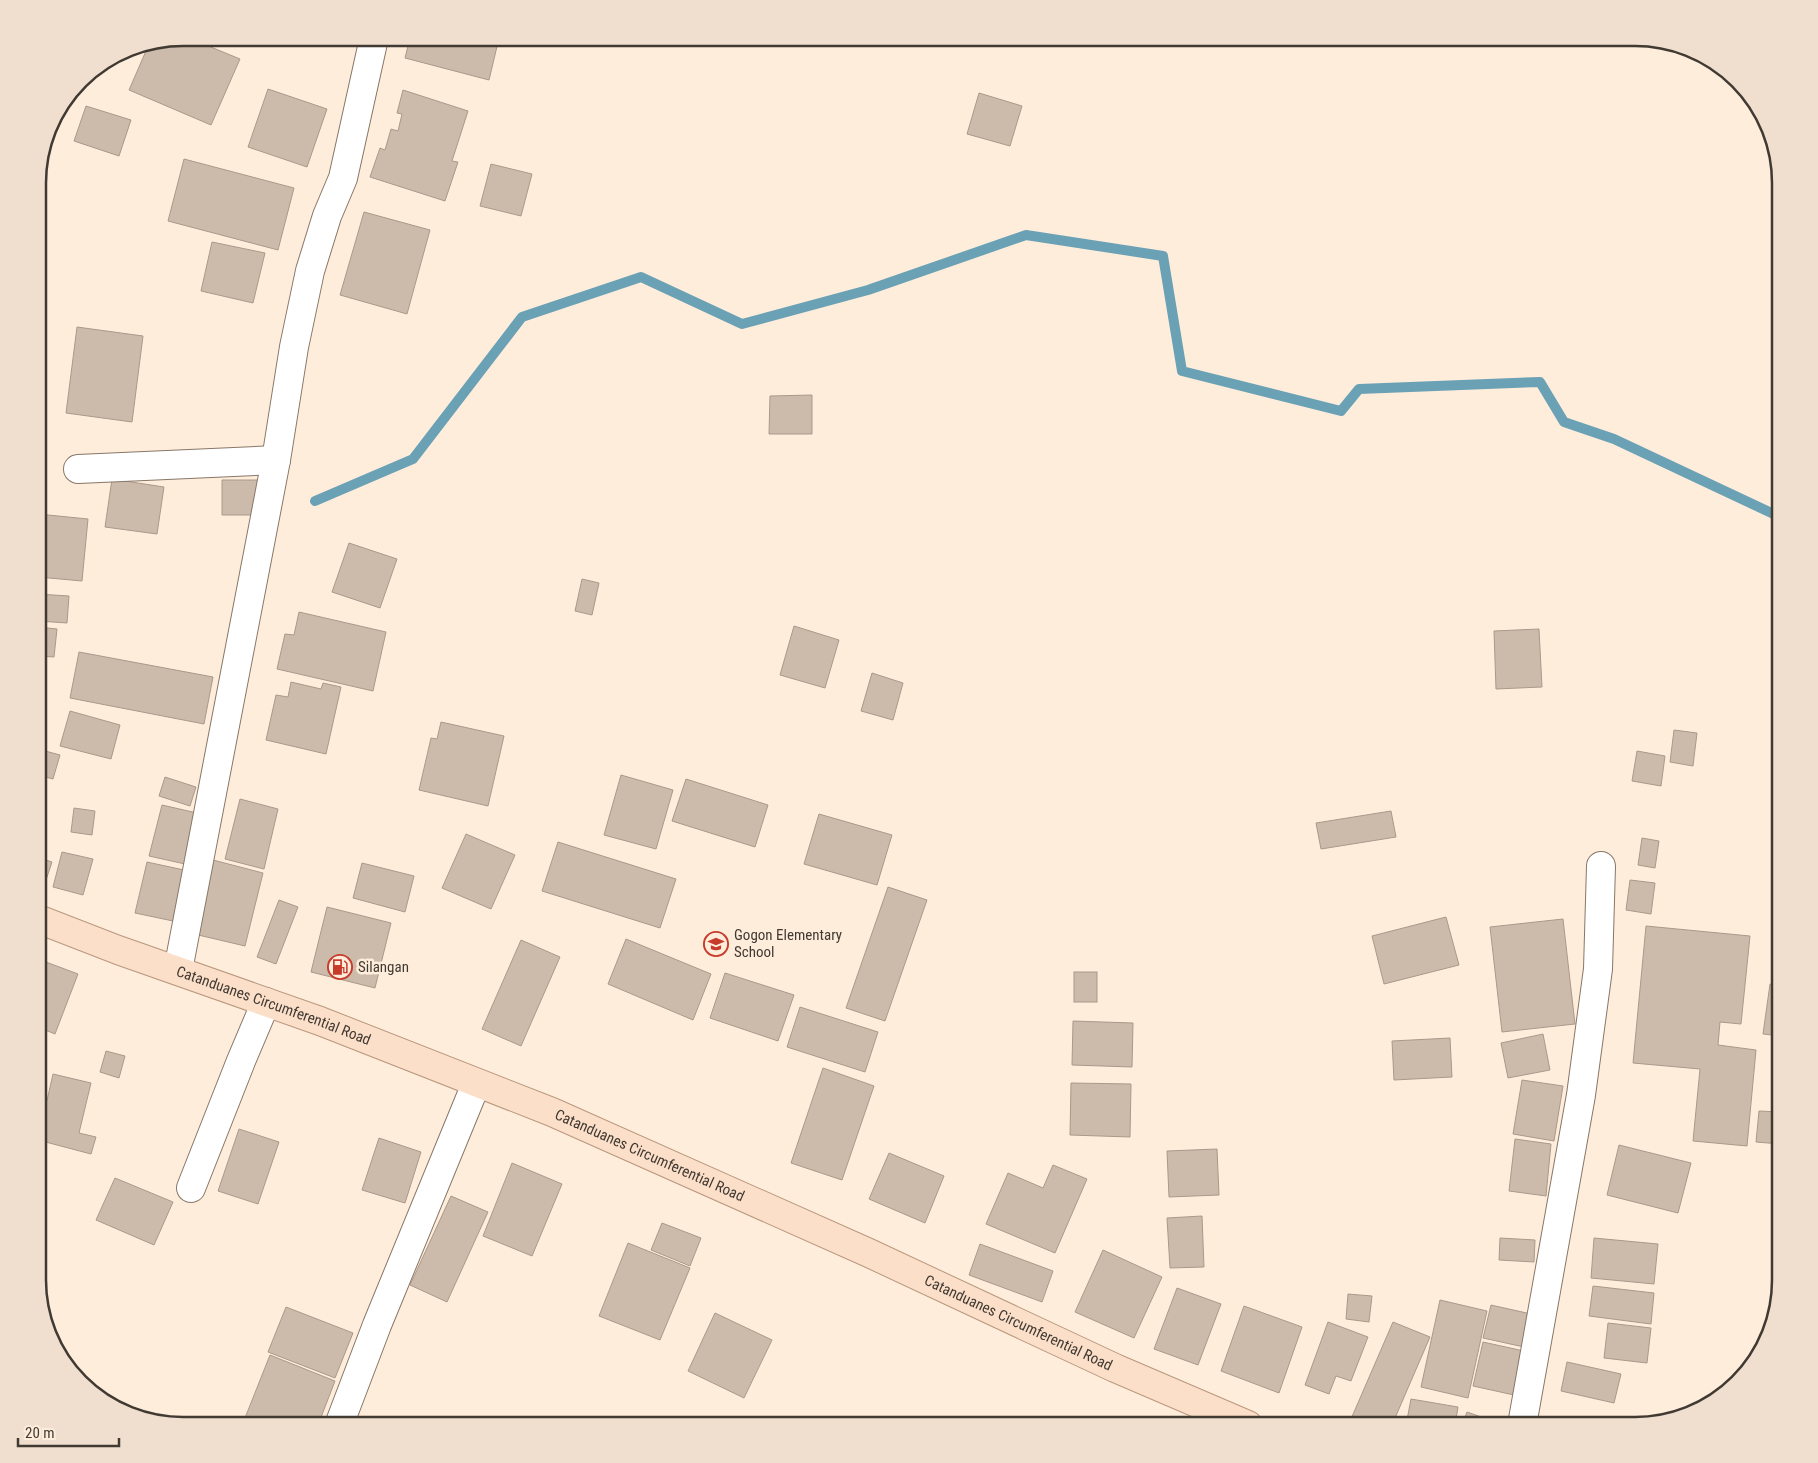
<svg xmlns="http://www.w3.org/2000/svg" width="1818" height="1463" font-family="'Roboto Condensed',sans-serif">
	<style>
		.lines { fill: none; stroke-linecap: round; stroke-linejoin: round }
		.stream { stroke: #6aa1b5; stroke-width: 10 }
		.building { fill: #ccbbab; stroke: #aa998a }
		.street-casing { stroke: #877768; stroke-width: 30 }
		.primary-casing { stroke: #b9977d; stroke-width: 30 }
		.street { stroke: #fff; stroke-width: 28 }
		.primary { stroke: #fcdfc9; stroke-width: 28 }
		.labels { text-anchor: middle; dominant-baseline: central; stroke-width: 5; stroke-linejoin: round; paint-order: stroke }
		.poi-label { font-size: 15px; fill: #413a33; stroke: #ffeddc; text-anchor: start }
		.street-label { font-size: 15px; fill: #413a33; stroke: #ffeddc }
		.rim { fill: none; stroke: #413a33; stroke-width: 2.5 }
	</style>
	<rect width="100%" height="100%" fill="#ffeddc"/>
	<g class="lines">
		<path class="stream" d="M315,501L413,459L522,317L641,277L742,324L868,290L1026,235L1163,256L1182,371L1341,411L1359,389L1540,382L1564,422L1614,439L1780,517"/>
	</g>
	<g class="building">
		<path d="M183,38H189L240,59L211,125L129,90L149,44Z"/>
		<path d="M410,38H499L489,80L405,58Z"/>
		<path d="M268,89L327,109L307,167L248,147Z"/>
		<path d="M403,90L468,111L452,161L458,162L445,201L370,177L380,148L385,150L391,129L398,131L402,114L397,113Z"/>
		<path d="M979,93L1022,106L1010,146L967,134Z"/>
		<path d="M86,106L131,120L119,156L74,141Z"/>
		<path d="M184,159L294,188L278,250L168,221Z"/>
		<path d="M491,164L532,174L521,216L480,206Z"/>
		<path d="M364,212L430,230L407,314L340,295Z"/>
		<path d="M212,242L265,253L253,303L201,291Z"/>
		<path d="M77,327L143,336L132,422L66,413Z"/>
		<path d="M812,395V434H769L770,396Z"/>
		<path d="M112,479L164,487L157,534L105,527Z"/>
		<path d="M222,480H259L258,515H222Z"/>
		<path d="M38,514L88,519L82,581L38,577Z"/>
		<path d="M349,543L397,559L380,608L332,592Z"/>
		<path d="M582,579L599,583L592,615L575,611Z"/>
		<path d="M38,594L69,596L67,623L38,621Z"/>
		<path d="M299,612L386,632L373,691L277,669L285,634L294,635Z"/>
		<path d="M794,626L839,640L825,688L780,675Z"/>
		<path d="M38,627L57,629L54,657L38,656Z"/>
		<path d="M1539,629L1542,687L1496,689L1494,631Z"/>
		<path d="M79,652L213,677L204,724L70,698Z"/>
		<path d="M872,673L903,683L893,720L861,711Z"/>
		<path d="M291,682L321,689L323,683L341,687L326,754L266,740L276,695L288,697Z"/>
		<path d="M70,711L120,725L111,759L60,746Z"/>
		<path d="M441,722L504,736L488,806L419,790L431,738L437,739Z"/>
		<path d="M1674,730L1697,733L1693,766L1670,762Z"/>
		<path d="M38,749L60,755L53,779L38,775Z"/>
		<path d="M1637,751L1665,756L1661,786L1632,781Z"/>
		<path d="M621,775L673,790L656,849L604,835Z"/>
		<path d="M165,777L196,787L190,806L159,796Z"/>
		<path d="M686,779L768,805L755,847L672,821Z"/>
		<path d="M38,783H41L38,809Z"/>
		<path d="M240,799L278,809L264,869L225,859Z"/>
		<path d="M162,805L197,813L185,864L149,856Z"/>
		<path d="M74,808L95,811L92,835L71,832Z"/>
		<path d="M1391,811L1396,837L1321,849L1316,823Z"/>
		<path d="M819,814L892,835L877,885L804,864Z"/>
		<path d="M466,834L515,855L491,909L442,888Z"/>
		<path d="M1642,838L1659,841L1655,868L1638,865Z"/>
		<path d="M558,842L676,879L660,928L542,891Z"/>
		<path d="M62,852L93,859L83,895L53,887Z"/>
		<path d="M40,858L52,862L44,886L38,884V864Z"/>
		<path d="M213,860L263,873L245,946L194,934Z"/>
		<path d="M147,862L184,870L173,921L135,913Z"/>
		<path d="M362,863L414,876L405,912L353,898Z"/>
		<path d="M1630,880L1655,883L1651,914L1626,910Z"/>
		<path d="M888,887L927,900L885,1021L846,1008Z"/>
		<path d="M279,900L298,907L276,964L257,957Z"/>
		<path d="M327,907L391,923L375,988L311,972Z"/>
		<path d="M1446,917L1459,965L1384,984L1372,936Z"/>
		<path d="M1563,919L1575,1024L1502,1032L1490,927Z"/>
		<path d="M1646,926L1750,936L1741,1024L1720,1022L1718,1045L1756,1050L1747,1146L1693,1141L1700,1069L1633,1063Z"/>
		<path d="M626,939L711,974L693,1020L608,984Z"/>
		<path d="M521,940L560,957L521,1046L482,1029Z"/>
		<path d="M38,959L78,974L55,1034L38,1027Z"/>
		<rect x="1074" y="972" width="23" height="30"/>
		<path d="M725,973L794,995L778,1041L710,1018Z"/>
		<path d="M1770,984L1780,986V1036L1763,1034Z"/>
		<path d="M800,1007L878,1032L865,1072L787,1047Z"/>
		<path d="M1073,1021L1133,1023L1132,1067L1072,1065Z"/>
		<path d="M1543,1034L1550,1070L1508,1078L1501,1043Z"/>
		<path d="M1450,1038L1452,1077L1394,1080L1392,1041Z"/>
		<path d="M106,1051L125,1056L119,1078L100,1072Z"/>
		<path d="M823,1068L874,1086L842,1180L791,1163Z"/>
		<path d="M53,1074L91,1083L79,1133L96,1137L91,1154L38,1140Z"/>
		<path d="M1522,1080L1563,1086L1554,1141L1513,1134Z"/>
		<path d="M1071,1083L1131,1084L1130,1137L1070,1135Z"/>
		<path d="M1759,1111L1780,1112V1144L1756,1142Z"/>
		<path d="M239,1129L279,1142L258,1204L218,1191Z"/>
		<path d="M379,1138L421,1152L405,1203L362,1190Z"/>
		<path d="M1515,1139L1551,1144L1546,1196L1509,1191Z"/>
		<path d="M1619,1145L1691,1163L1678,1213L1607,1195Z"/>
		<path d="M1217,1149L1219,1195L1169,1197L1167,1151Z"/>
		<path d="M889,1153L944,1176L925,1223L869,1199Z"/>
		<path d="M512,1163L562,1184L532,1256L483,1236Z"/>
		<path d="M1053,1165L1087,1179L1055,1253L986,1224L1008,1173L1043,1188Z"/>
		<path d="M115,1178L173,1202L154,1245L96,1220Z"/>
		<path d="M451,1196L488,1212L447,1302L410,1285Z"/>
		<path d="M1202,1216L1204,1267L1170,1268L1167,1218Z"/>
		<path d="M662,1223L701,1238L690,1266L651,1250Z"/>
		<path d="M1500,1238L1535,1240L1534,1262L1499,1260Z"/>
		<path d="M1594,1238L1658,1244L1654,1284L1591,1278Z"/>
		<path d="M628,1243L690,1268L660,1340L599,1316Z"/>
		<path d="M980,1244L1053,1271L1042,1302L969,1275Z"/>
		<path d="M1103,1250L1162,1277L1134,1338L1075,1312Z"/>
		<path d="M1593,1286L1654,1293L1651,1324L1589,1316Z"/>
		<path d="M1177,1288L1221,1304L1198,1365L1154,1349Z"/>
		<path d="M1348,1294L1372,1296L1369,1322L1346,1319Z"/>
		<path d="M1440,1300L1487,1311L1468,1398L1421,1387Z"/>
		<path d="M1491,1305L1540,1316L1533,1349L1483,1338Z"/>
		<path d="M1244,1306L1302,1327L1279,1393L1221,1371Z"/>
		<path d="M286,1307L353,1333L335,1378L268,1352Z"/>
		<path d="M715,1313L772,1340L744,1398L688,1371Z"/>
		<path d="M1328,1322L1368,1337L1351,1381L1336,1376L1329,1394L1305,1385Z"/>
		<path d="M1393,1322L1430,1337L1392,1425H1366L1351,1419Z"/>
		<path d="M1608,1323L1651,1328L1647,1363L1604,1358Z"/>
		<path d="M1483,1342L1533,1353L1523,1397L1473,1386Z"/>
		<path d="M270,1355L335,1381L318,1425H250L243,1423Z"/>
		<path d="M1567,1362L1621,1374L1614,1403L1561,1391Z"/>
		<path d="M1411,1399L1458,1407L1455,1425H1406Z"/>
		<path d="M1467,1412L1504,1425H1462Z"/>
	</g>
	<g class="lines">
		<defs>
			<g id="street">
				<path d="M78,469L276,460"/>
				<path d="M178,970L276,460L294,347L310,271L327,216L343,178L374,38"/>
				<path d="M191,1188L241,1061L266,1002"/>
				<path d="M339,1425L377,1325L476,1084"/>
				<path d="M1522,1425L1581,1095L1598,969L1601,866"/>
			</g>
			<g id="primary">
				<path id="s1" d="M38,919L118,950L320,1021L552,1112L869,1253L1115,1368L1248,1425"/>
			</g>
		</defs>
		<use href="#street" class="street-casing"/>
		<use href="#primary" class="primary-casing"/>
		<use href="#street" class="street"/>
		<use href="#primary" class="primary"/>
	</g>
	<defs>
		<symbol id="school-ring" viewBox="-11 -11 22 22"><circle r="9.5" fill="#ffeddc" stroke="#c73b2a" stroke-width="1.5"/><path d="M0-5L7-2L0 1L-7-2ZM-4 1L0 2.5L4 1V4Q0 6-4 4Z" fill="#c73b2a"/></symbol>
		<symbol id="fuel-ring" viewBox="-11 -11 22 22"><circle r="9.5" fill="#ffeddc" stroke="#c73b2a" stroke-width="1.5"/><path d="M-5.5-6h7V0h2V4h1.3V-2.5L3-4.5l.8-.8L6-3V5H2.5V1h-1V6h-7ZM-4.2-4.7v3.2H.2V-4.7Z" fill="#c73b2a"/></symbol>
	</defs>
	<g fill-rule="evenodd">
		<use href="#school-ring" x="702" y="930" width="28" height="28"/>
		<use href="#fuel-ring" x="326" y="953" width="28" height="28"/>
	</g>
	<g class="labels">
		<g class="poi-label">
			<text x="734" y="935">Gogon Elementary<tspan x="734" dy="17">School</tspan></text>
			<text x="358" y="967">Silangan</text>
		</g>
		<g class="street-label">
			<text stroke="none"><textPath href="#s1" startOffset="251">Catanduanes Circumferential Road</textPath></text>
			<text stroke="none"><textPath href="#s1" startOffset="656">Catanduanes Circumferential Road</textPath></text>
			<text stroke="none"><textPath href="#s1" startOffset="1061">Catanduanes Circumferential Road</textPath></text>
		</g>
	</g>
	<path d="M0 0H1818V1463H0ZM183 46H1635A137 137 0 0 1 1772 183V1280A137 137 0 0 1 1635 1417H183A137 137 0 0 1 46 1280V183A137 137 0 0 1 183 46Z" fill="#f0dfce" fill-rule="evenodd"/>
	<path class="rim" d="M183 46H1635A137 137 0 0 1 1772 183V1280A137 137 0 0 1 1635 1417H183A137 137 0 0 1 46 1280V183A137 137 0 0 1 183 46Z"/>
	<path d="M18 1438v8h101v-8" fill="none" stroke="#413a33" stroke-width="2.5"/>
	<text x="25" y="1438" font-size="15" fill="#413a33" stroke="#ffeddc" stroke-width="4" paint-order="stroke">20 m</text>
</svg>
